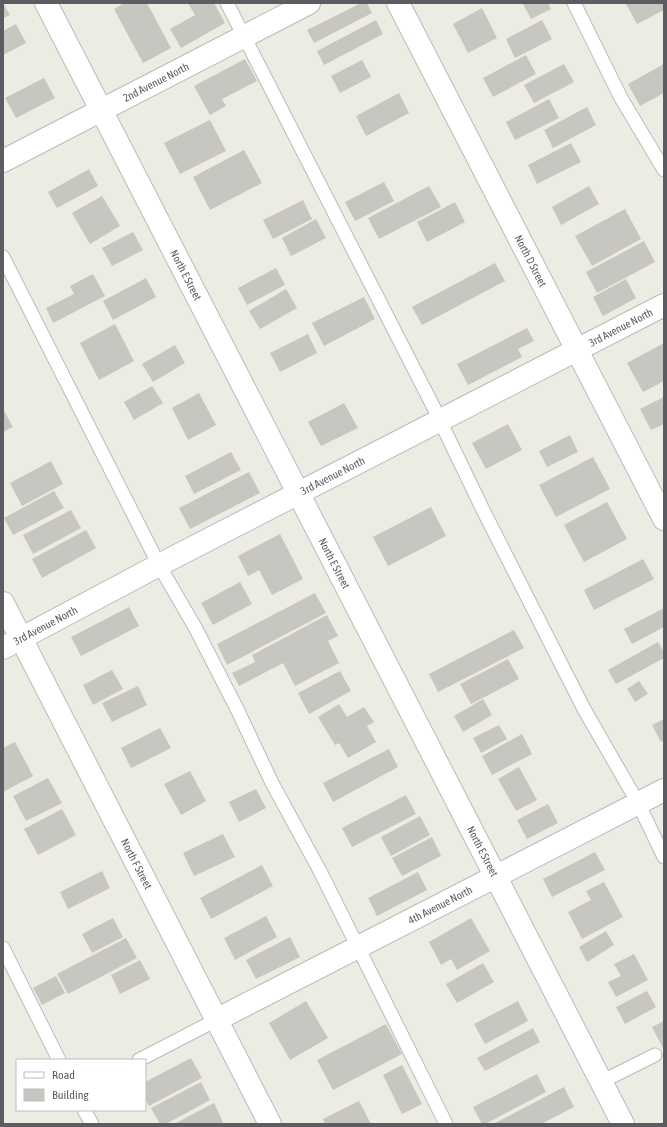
<svg xmlns="http://www.w3.org/2000/svg" width="667" height="1127" font-family="'Asap Condensed',sans-serif">
	<style>
		.building { fill: #c8c6c0 }
		.lines { fill: none; stroke-linecap: round; stroke-linejoin: round }
		.service-casing { stroke: #b8babe; stroke-width: 15 }
		.minor-casing { stroke: #b8babe; stroke-width: 24 }
		.service { stroke: #fff; stroke-width: 13 }
		.minor { stroke: #fff; stroke-width: 22 }
		.labels { text-anchor: middle; dominant-baseline: central; stroke-width: 3; stroke-linejoin: round; paint-order: stroke }
		.street-label { font-size: 11px; fill: #5b5d63; stroke: #fff }
	</style>
	<rect width="100%" height="100%" fill="#edece3"/>
	<g class="building">
		<path d="M3,3L10,15L3,18Z"/>
		<path d="M125,3H147L171,48L143,63L114,9Z"/>
		<path d="M188,3H214L225,23L181,48L170,29L195,15Z"/>
		<path d="M361,3H367L372,13L314,43L307,30Z"/>
		<path d="M525,3H548L551,9L531,19L523,4Z"/>
		<path d="M629,3H664V10L637,24L626,4Z"/>
		<path d="M482,8L497,38L468,53L453,24Z"/>
		<path d="M376,20L383,34L324,65L317,51Z"/>
		<path d="M542,20L552,39L515,58L506,39Z"/>
		<path d="M16,24L26,43L3,55V31Z"/>
		<path d="M526,55L536,74L493,97L483,78Z"/>
		<path d="M245,59L257,81L222,99L226,106L210,115L194,86Z"/>
		<path d="M362,60L371,77L340,93L331,76Z"/>
		<path d="M564,64L574,82L534,103L524,85Z"/>
		<path d="M664,64V93L640,106L628,84Z"/>
		<path d="M44,78L55,98L16,118L5,98Z"/>
		<path d="M399,93L409,113L366,136L356,116Z"/>
		<path d="M549,99L559,118L515,140L506,122Z"/>
		<path d="M587,107L596,125L553,148L544,130Z"/>
		<path d="M210,120L226,151L180,174L164,143Z"/>
		<path d="M571,143L581,162L537,184L528,165Z"/>
		<path d="M244,150L262,183L210,210L193,177Z"/>
		<path d="M89,169L98,186L57,208L48,192Z"/>
		<path d="M384,182L394,201L355,221L345,202Z"/>
		<path d="M429,186L441,207L379,239L368,218Z"/>
		<path d="M589,186L599,204L561,225L552,207Z"/>
		<path d="M102,196L120,226L90,244L72,213Z"/>
		<path d="M303,200L312,219L273,239L263,220Z"/>
		<path d="M455,202L465,222L427,242L417,222Z"/>
		<path d="M625,209L641,239L592,266L575,236Z"/>
		<path d="M316,219L326,238L291,256L282,238Z"/>
		<path d="M133,232L143,250L112,266L102,248Z"/>
		<path d="M644,241L655,262L597,293L586,272Z"/>
		<path d="M495,263L505,281L422,325L412,307Z"/>
		<path d="M276,268L285,285L247,305L238,288Z"/>
		<path d="M93,274L105,296L53,323L46,308L74,294L70,286Z"/>
		<path d="M146,278L156,297L113,320L103,301Z"/>
		<path d="M626,279L636,298L603,316L593,297Z"/>
		<path d="M286,289L297,308L260,329L249,311Z"/>
		<path d="M364,297L375,319L324,346L312,323Z"/>
		<path d="M115,324L134,361L99,380L80,343Z"/>
		<path d="M527,328L534,341L518,349L522,357L468,385L457,364Z"/>
		<path d="M308,334L317,353L280,372L270,353Z"/>
		<path d="M664,343V381L643,392L627,363Z"/>
		<path d="M175,345L185,363L153,382L142,364Z"/>
		<path d="M152,386L163,403L134,420L124,402Z"/>
		<path d="M199,393L216,425L188,440L172,408Z"/>
		<path d="M664,397V424L651,430L640,409Z"/>
		<path d="M344,403L358,428L321,446L308,422Z"/>
		<path d="M3,409L13,427L3,432Z"/>
		<path d="M508,424L522,450L486,469L472,443Z"/>
		<path d="M570,435L578,452L547,467L539,451Z"/>
		<path d="M231,452L241,470L194,494L185,476Z"/>
		<path d="M593,457L610,489L556,517L539,485Z"/>
		<path d="M51,461L63,484L22,506L10,483Z"/>
		<path d="M249,472L260,493L190,529L179,508Z"/>
		<path d="M54,491L64,508L13,535L4,518Z"/>
		<path d="M607,502L627,539L584,562L564,525Z"/>
		<path d="M431,507L446,536L388,566L373,537Z"/>
		<path d="M71,510L81,528L33,554L23,535Z"/>
		<path d="M86,530L96,548L42,578L32,559Z"/>
		<path d="M280,534L303,579L272,595L259,570L248,576L238,556Z"/>
		<path d="M643,559L654,579L594,610L584,590Z"/>
		<path d="M240,582L252,604L213,625L201,603Z"/>
		<path d="M315,593L326,613L227,665L217,644Z"/>
		<path d="M129,607L139,626L81,656L71,637Z"/>
		<path d="M664,608V627L632,644L624,629Z"/>
		<path d="M327,615L338,636L328,641L339,663L295,686L283,663L239,686L232,673L255,662L252,655Z"/>
		<path d="M514,630L524,648L438,692L429,674Z"/>
		<path d="M658,642L664,652V658L616,684L608,670Z"/>
		<path d="M508,659L519,679L471,704L460,684Z"/>
		<path d="M112,670L123,689L93,705L83,685Z"/>
		<path d="M340,671L351,691L309,714L298,693Z"/>
		<path d="M639,681L648,694L635,702L627,689Z"/>
		<path d="M138,686L147,705L112,722L102,703Z"/>
		<path d="M483,699L492,715L463,732L454,716Z"/>
		<path d="M339,704L347,717L364,707L374,722L367,726L376,742L348,758L339,743L335,745L318,717Z"/>
		<path d="M664,719V740L661,742L652,725Z"/>
		<path d="M499,725L507,739L481,753L473,738Z"/>
		<path d="M160,728L171,748L131,768L121,748Z"/>
		<path d="M522,734L532,754L492,775L482,756Z"/>
		<path d="M15,742L33,776L3,792V748Z"/>
		<path d="M389,749L398,767L333,802L323,783Z"/>
		<path d="M519,767L537,800L516,811L498,779Z"/>
		<path d="M190,771L206,801L181,815L164,784Z"/>
		<path d="M48,778L62,803L26,821L13,796Z"/>
		<path d="M256,789L266,808L239,822L229,802Z"/>
		<path d="M406,795L416,814L352,847L342,828Z"/>
		<path d="M548,804L558,823L527,839L517,820Z"/>
		<path d="M62,809L76,835L38,855L24,829Z"/>
		<path d="M420,816L430,835L391,856L381,837Z"/>
		<path d="M223,834L235,857L194,876L183,853Z"/>
		<path d="M432,837L441,856L402,876L392,858Z"/>
		<path d="M595,852L605,870L552,897L543,879Z"/>
		<path d="M262,865L273,886L211,919L200,898Z"/>
		<path d="M102,871L110,888L68,909L60,892Z"/>
		<path d="M418,872L427,890L377,916L368,898Z"/>
		<path d="M604,882L623,917L582,939L568,912L591,900L586,891Z"/>
		<path d="M266,916L277,937L235,960L224,938Z"/>
		<path d="M113,918L123,937L92,953L82,934Z"/>
		<path d="M471,918L490,951L457,970L451,959L441,965L429,942Z"/>
		<path d="M606,931L614,945L587,962L579,947Z"/>
		<path d="M290,937L300,957L256,979L246,960Z"/>
		<path d="M126,938L137,958L68,994L57,974Z"/>
		<path d="M634,954L648,980L616,997L608,982L621,976L614,964Z"/>
		<path d="M140,960L150,979L120,994L111,975Z"/>
		<path d="M483,963L494,982L457,1003L446,984Z"/>
		<path d="M56,976L65,993L42,1005L33,988Z"/>
		<path d="M647,991L656,1007L625,1024L616,1007Z"/>
		<path d="M306,1001L328,1038L290,1060L269,1023Z"/>
		<path d="M518,1001L528,1021L485,1044L474,1024Z"/>
		<path d="M664,1021V1050L652,1027Z"/>
		<path d="M386,1024L402,1054L333,1090L317,1060Z"/>
		<path d="M533,1028L540,1042L485,1071L477,1058Z"/>
		<path d="M191,1058L202,1078L149,1106L145,1099V1082Z"/>
		<path d="M402,1065L422,1104L402,1114L383,1075Z"/>
		<path d="M537,1074L546,1092L485,1124H482L473,1107Z"/>
		<path d="M201,1082L210,1100L166,1124H160L151,1108Z"/>
		<path d="M564,1087L574,1107L541,1124H493Z"/>
		<path d="M359,1101L371,1124H325L323,1119Z"/>
		<path d="M214,1103L223,1122L220,1124H174Z"/>
	</g>
	<g class="lines">
		<defs>
			<g id="service">
				<path d="M227,3L433,406L483,510L584,709L638,803L664,857"/>
				<path d="M574,3L621,98L664,170"/>
				<path d="M3,257L159,565L196,629L238,711L272,783L320,871L446,1124"/>
				<path d="M3,948L59,1060"/>
				<path d="M139,1060L216,1020"/>
				<path d="M601,1082L655,1055"/>
				<path d="M84,1110L92,1124"/>
			</g>
			<g id="minor">
				<path id="s1" d="M46,3L623,1124"/>
				<path id="s2" d="M398,3L664,519"/>
				<path id="s3" d="M3,161L309,3"/>
				<path id="s4" d="M3,603L270,1124"/>
				<path id="s5" d="M3,648L159,565L664,305"/>
				<path id="s6" d="M216,1020L664,790"/>
			</g>
		</defs>
		<use href="#service" class="service-casing"/>
		<use href="#minor" class="minor-casing"/>
		<use href="#service" class="service"/>
		<use href="#minor" class="minor"/>
	</g>
	<g class="labels">
		<g class="street-label">
			<text stroke="none"><textPath href="#s3" startOffset="172">2nd Avenue North</textPath></text>
			<text stroke="none"><textPath href="#s2" startOffset="290">North D Street</textPath></text>
			<text stroke="none"><textPath href="#s1" startOffset="306">North E Street</textPath></text>
			<text stroke="none"><textPath href="#s5" startOffset="696">3rd Avenue North</textPath></text>
			<text stroke="none"><textPath href="#s5" startOffset="372">3rd Avenue North</textPath></text>
			<text stroke="none"><textPath href="#s1" startOffset="630">North E Street</textPath></text>
			<text stroke="none"><textPath href="#s5" startOffset="48">3rd Avenue North</textPath></text>
			<text stroke="none"><textPath href="#s1" startOffset="954">North E Street</textPath></text>
			<text stroke="none"><textPath href="#s4" startOffset="293">North F Street</textPath></text>
			<text stroke="none"><textPath href="#s6" startOffset="252">4th Avenue North</textPath></text>
		</g>
	</g>
	<rect width="667" height="1127" fill="none" stroke="#5b5d63" stroke-width="8"/>
	<rect x="16" y="1059" width="130" height="52" fill="#ffffff" stroke="#bdbec1"/>
	<rect x="24" y="1072" width="20" height="6" fill="#ffffff" stroke="#bdbec1"/>
	<text x="52" y="1079" font-size="12" fill="#5b5d63">Road</text>
	<rect x="24" y="1089" width="20" height="12" fill="#c8c6c0" stroke="#bdbec1"/>
	<text x="52" y="1099" font-size="12" fill="#5b5d63">Building</text>
</svg>
